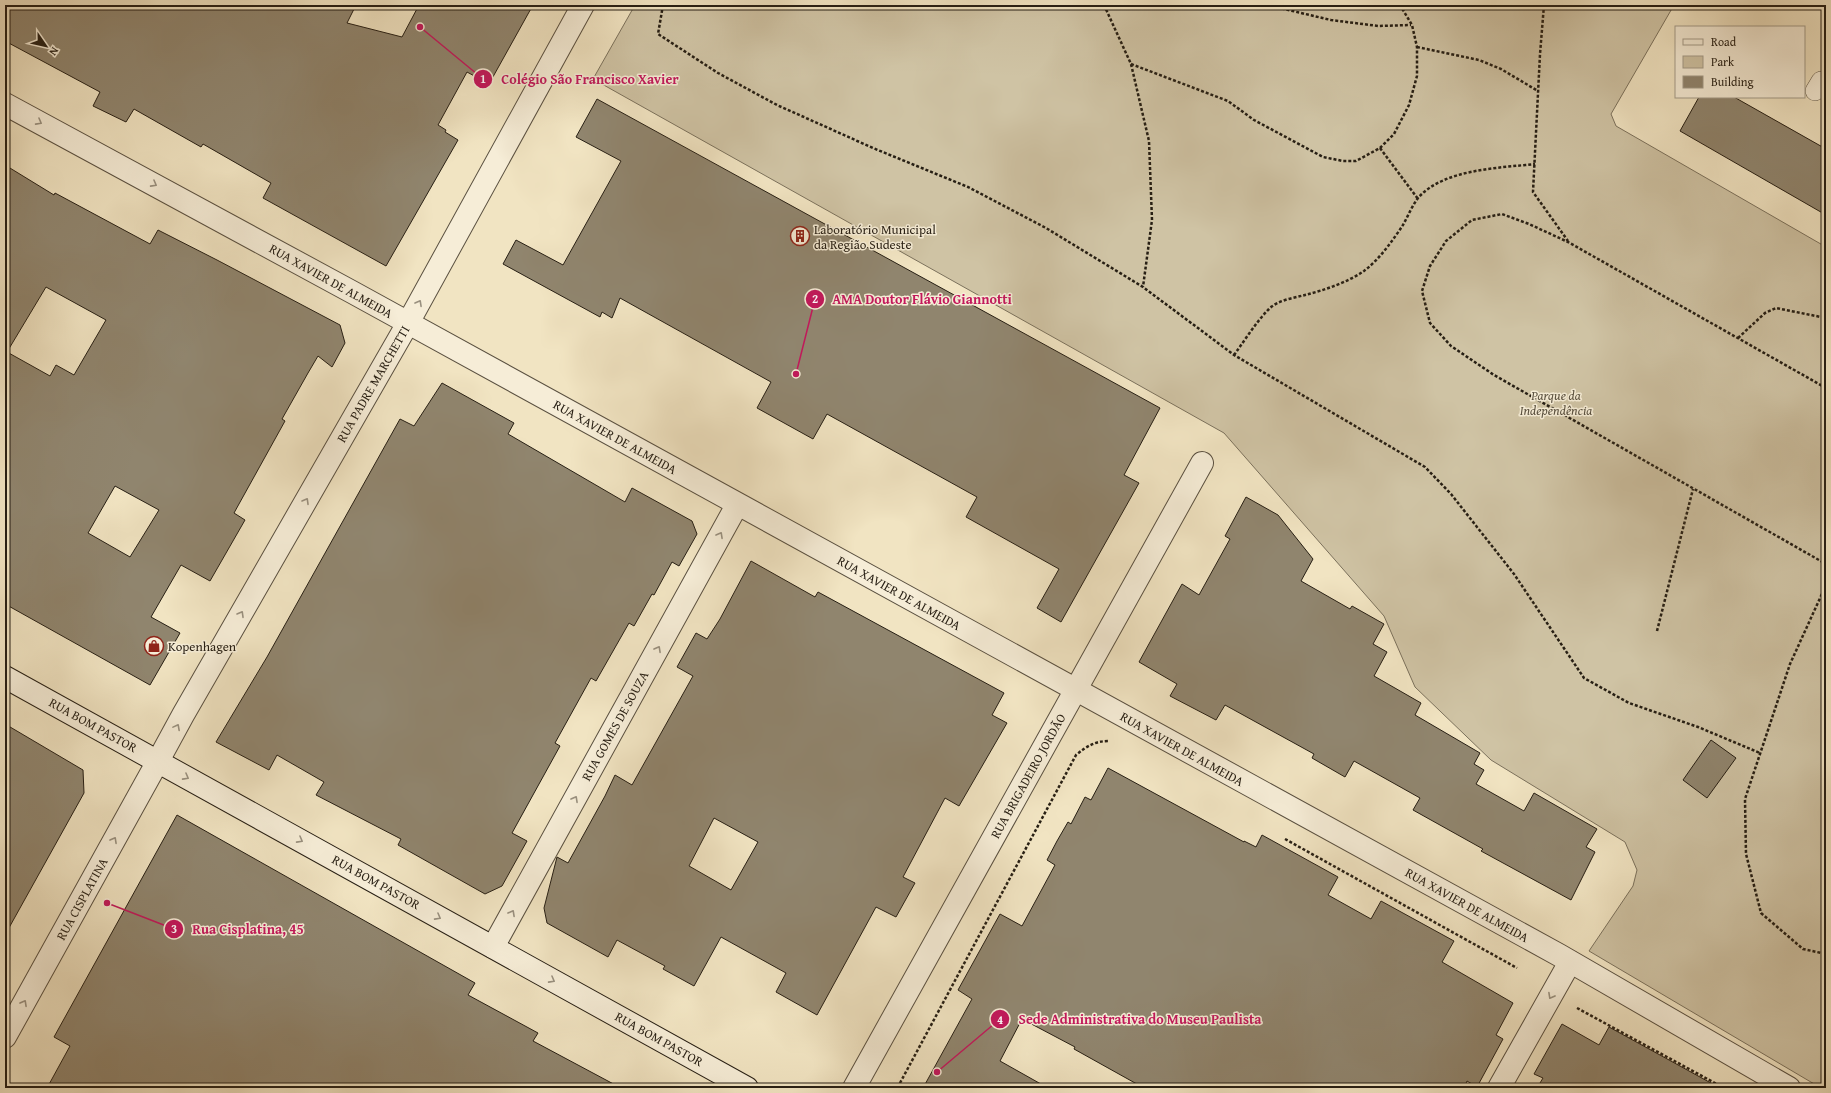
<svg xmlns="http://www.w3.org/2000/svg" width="1831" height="1093" font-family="'Gentium Book Plus',serif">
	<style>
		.green { fill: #cfc3a4; stroke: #7b715c }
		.building { fill: #90856e; stroke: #271f14; fill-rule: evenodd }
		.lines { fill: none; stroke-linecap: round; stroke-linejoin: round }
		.service-casing { stroke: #5a5040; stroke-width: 20 }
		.minor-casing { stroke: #5a5040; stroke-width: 24 }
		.tertiary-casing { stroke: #5a5040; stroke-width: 24 }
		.secondary-casing { stroke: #271f14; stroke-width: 24 }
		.path { stroke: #271f14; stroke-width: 2.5; stroke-dasharray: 3 2; stroke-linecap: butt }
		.service { stroke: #f6edd7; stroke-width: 19 }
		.minor { stroke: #f6edd7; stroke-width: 22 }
		.tertiary { stroke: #f6edd7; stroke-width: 22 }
		.secondary { stroke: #f6edd7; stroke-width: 22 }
		.oneway { stroke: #99907f }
		.labels { text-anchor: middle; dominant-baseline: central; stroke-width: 3; stroke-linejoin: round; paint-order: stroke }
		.poi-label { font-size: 13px; fill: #271f14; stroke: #f6edd7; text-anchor: start }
		.street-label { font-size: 13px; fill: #271f14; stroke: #f6edd7 }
		.park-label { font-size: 13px; font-style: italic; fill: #59503f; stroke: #f6edd7 }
		.leader { fill: none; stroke: #c2185b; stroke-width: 1.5 }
		.callout-dot { fill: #c2185b; stroke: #f6edd7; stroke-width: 1.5 }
		.mark-label { font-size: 12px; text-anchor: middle; font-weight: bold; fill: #fff }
		.callout-label { font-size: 14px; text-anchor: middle; font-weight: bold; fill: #c2185b; stroke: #f6edd7; stroke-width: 3; stroke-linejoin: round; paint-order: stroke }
	</style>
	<rect width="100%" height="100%" fill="#f1e4c2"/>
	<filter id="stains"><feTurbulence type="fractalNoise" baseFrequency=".005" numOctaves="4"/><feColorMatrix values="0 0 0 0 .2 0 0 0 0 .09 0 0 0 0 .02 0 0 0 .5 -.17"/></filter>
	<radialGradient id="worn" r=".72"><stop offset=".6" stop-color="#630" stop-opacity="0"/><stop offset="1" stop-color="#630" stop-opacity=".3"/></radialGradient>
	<path class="green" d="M635,5H1674L1611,114L1616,126L1826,247V1088H1821L1589,951L1633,886L1637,870L1625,842L1491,760L1415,687L1384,616L1224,433L593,79Z"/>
	<g class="building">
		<path d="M5,5H356L347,23L402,37L419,5H533L489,84L467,72L438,125L446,130L445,132L458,140L386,266L263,198L271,183L203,144L201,147L134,109L126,122L93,106L100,92L5,41Z"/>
		<path d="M1699,97H1734L1826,149V215L1680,131Z"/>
		<path d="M597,99L1160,408L1124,475L1139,483L1061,622L1037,608L1059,569L966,517L977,497L827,414L813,439L757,408L771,382L620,298L612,318L602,312L600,317L503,264L516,240L563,265L621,161L576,137Z"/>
		<path d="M5,165L54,195L55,193L150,244L158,230L217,260L340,325L345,343L332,367L318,356L308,373L282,419L285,421L234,513L245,520L210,581L181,565L151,617L180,633L150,685L5,604ZM46,287L106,320L74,375L56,365L50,376L7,352ZM115,486L159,510L130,557L88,533Z"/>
		<path d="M442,383L514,423L508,434L625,502L632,488L692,521L697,534L679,566L672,562L654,595L652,594L634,626L629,623L596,681L591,678L555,743L560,746L512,833L527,841L502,886L485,894L398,845L401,839L316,795L324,782L277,755L269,770L216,742L267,657L400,419L414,426Z"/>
		<path d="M1246,497L1278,515L1313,559L1301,581L1350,609L1352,606L1384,624L1373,644L1387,652L1374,676L1421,703L1415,715L1480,753L1474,764L1484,770L1476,784L1524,811L1534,793L1597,829L1586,847L1595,852L1571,900L1481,851L1483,849L1413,810L1420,798L1354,761L1345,777L1312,758L1314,754L1225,705L1216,720L1170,696L1177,684L1139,662L1182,584L1199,595L1230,539L1225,536Z"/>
		<path d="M751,561L815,597L818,592L1004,693L992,715L1007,723L959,806L945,798L903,877L915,883L896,917L876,907L817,1015L776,992L786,973L721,937L694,986L663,969L665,966L617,940L608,957L547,923L544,908L557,857L568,863L605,796L615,775L632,785L693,676L677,667L696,633L707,639L720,619ZM714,818L758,842L731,890L689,866Z"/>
		<path d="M5,724L83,770L84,793L5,935Z"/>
		<path d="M1711,740L1736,758L1707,798L1683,780Z"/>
		<path d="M1108,768L1244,842V841L1256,847L1262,835L1338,877L1328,895L1371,919L1381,901L1454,941L1442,962L1513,1003L1496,1035L1503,1039L1477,1087L1467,1081L1464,1088H1144L1074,1049L1075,1047L1022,1019L1000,1061L1048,1088H923L972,999L958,990L1000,914L1022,926L1055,865L1047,860L1057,841L1068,822L1071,824L1085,797L1091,800Z"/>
		<path d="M177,815L475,983L468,995L538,1033L533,1041L621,1088H47L70,1046L54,1037Z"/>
		<path d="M1562,1024L1599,1045L1609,1027L1720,1088H1537L1543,1078L1534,1074Z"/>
	</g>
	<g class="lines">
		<defs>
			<path id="service" d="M1815,91L1821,81"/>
			<g id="minor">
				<path d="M5,104L352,292L1559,955L1789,1088"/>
				<path d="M493,947L737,505"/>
				<path d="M5,1037L158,761"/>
				<path d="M854,1088L1202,463"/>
				<path d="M1499,1088L1570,962"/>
			</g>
			<path id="tertiary" d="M158,761L183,715L408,323L583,5"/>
			<path id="secondary" d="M5,677L747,1088"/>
		</defs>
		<use href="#service" class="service-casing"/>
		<use href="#minor" class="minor-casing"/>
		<use href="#tertiary" class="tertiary-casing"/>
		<use href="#secondary" class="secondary-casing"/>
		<g class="path">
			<path d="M663,5L658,34L718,73L777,105L873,148L968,187L1046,228L1143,287L1234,355L1425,467L1451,494L1514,574L1584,678L1629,703L1698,727L1760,753"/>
			<path d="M1104,5L1131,64L1149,141L1152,220L1143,287"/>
			<path d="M1267,5L1331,20L1378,26L1411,25"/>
			<path d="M1544,5L1540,54L1533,192L1568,241"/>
			<path d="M1417,47L1479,60L1501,69L1538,91"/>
			<path d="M1131,64L1228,101L1254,120L1323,157L1343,161H1356L1380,148L1394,134L1409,105L1417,76V47L1412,25L1400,5"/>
			<path d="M1380,148L1418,199"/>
			<path d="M1738,338L1765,313L1776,308L1826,318"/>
			<path d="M1234,355C1245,340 1256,322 1269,309C1278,300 1293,298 1305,295C1325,290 1348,282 1364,271C1379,260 1393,240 1403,225C1408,216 1412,206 1418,198C1443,169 1499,168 1535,164"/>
			<path d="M1826,388L1568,242L1529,224L1502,214L1472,220L1446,241L1430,266L1422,291L1430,323L1451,346L1494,375L1826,564"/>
			<path d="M1826,585L1790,664L1745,799L1746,854L1761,913L1803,949L1826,954"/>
			<path d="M1657,631L1693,489"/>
			<path d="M1285,839L1517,968"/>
			<path d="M1577,1008L1724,1088"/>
			<path d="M899,1088L900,1083L1076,755C1087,746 1095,741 1109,741"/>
		</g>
		<use href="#service" class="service"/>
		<use href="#minor" class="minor"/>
		<use href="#tertiary" class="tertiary"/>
		<use href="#secondary" class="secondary"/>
	</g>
	<defs><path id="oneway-chevron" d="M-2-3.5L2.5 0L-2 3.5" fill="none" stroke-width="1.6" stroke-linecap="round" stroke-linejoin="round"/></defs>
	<g class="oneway">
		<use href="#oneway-chevron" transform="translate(39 122) rotate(29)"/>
		<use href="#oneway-chevron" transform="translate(154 184) rotate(29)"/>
		<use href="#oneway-chevron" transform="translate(419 303) rotate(-61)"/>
		<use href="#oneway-chevron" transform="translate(306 501) rotate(-60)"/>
		<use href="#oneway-chevron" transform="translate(720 535) rotate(-61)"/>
		<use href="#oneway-chevron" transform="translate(241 614) rotate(-60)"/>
		<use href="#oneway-chevron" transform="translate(658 649) rotate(-61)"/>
		<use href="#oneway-chevron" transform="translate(177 727) rotate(-62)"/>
		<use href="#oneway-chevron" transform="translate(186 777) rotate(29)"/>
		<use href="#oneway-chevron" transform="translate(575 799) rotate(-61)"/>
		<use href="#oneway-chevron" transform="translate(114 840) rotate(-61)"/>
		<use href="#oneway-chevron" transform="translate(300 840) rotate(29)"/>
		<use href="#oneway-chevron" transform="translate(512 913) rotate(-61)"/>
		<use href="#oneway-chevron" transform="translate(438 917) rotate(29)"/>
		<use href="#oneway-chevron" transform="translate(552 980) rotate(29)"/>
		<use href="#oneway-chevron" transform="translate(1551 996) rotate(119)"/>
		<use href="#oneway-chevron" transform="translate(24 1003) rotate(-61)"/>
	</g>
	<defs>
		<symbol id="building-ring" viewBox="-11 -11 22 22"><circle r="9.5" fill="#f6edd7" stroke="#8f2418" stroke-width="1.5"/><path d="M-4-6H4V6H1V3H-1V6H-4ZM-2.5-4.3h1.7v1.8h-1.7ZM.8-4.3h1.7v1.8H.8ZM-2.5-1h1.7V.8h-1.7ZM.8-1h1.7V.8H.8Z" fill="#8f2418"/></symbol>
		<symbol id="shop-ring" viewBox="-11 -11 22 22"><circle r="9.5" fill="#f6edd7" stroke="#8f2418" stroke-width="1.5"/><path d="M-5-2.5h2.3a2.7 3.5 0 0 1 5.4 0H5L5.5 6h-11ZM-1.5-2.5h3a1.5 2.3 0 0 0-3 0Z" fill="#8f2418"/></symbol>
	</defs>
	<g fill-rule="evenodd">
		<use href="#building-ring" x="789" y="225" width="22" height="22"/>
		<use href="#shop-ring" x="143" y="635" width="22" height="22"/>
	</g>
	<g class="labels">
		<g class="poi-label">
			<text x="814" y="229">Laboratório Municipal<tspan x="814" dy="15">da Região Sudeste</tspan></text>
			<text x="168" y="646">Kopenhagen</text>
		</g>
		<g class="street-label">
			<text transform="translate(331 281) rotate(29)">RUA XAVIER DE ALMEIDA</text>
			<text transform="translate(373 384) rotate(-60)">RUA PADRE MARCHETTI</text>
			<text transform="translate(615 437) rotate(29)">RUA XAVIER DE ALMEIDA</text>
			<text transform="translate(899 593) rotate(29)">RUA XAVIER DE ALMEIDA</text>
			<text transform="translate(93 725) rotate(29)">RUA BOM PASTOR</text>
			<text transform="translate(615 726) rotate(-61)">RUA GOMES DE SOUZA</text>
			<text transform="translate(1182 749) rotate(29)">RUA XAVIER DE ALMEIDA</text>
			<text transform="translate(1028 776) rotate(-61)">RUA BRIGADEIRO JORDÃO</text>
			<text transform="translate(376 882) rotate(29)">RUA BOM PASTOR</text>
			<text transform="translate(82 899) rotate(-61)">RUA CISPLATINA</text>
			<text transform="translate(1467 905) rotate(29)">RUA XAVIER DE ALMEIDA</text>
			<text transform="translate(659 1039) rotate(29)">RUA BOM PASTOR</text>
		</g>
		<g class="park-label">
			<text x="1556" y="395">Parque da<tspan x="1556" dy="15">Independência</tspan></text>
		</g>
	</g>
	<path class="leader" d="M420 27L483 79M796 374L815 299M107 903L174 929M937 1072L1000 1019"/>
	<g class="callout-dot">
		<circle cx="420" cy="27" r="4"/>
		<circle cx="796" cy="374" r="4"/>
		<circle cx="107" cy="903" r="4"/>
		<circle cx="937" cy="1072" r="4"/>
		<circle cx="483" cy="79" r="10"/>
		<circle cx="815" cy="299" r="10"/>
		<circle cx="174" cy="929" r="10"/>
		<circle cx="1000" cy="1019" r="10"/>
	</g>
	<g class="mark-label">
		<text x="483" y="83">1</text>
		<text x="815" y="303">2</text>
		<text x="174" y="933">3</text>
		<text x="1000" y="1024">4</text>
	</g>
	<g class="callout-label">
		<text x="590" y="84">Colégio São Francisco Xavier</text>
		<text x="922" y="304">AMA Doutor Flávio Giannotti</text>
		<text x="248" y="934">Rua Cisplatina, 45</text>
		<text x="1140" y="1024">Sede Administrativa do Museu Paulista</text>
	</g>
	<rect width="1831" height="1093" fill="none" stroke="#f1e4c2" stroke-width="20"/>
	<rect x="6" y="6" width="1819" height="1081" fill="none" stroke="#271f14" stroke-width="2"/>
	<rect x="10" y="10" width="1811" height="1073" fill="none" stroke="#271f14"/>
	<rect x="1675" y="26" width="130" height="72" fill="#f6edd7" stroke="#a39b89"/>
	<rect x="1683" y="39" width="20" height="6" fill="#f6edd7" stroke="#a39b89"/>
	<text x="1711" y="46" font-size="12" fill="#271f14">Road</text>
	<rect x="1683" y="56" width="20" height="12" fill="#cfc3a4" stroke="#a39b89"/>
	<text x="1711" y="66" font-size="12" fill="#271f14">Park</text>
	<rect x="1683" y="76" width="20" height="12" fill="#90856e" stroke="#a39b89"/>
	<text x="1711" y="86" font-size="12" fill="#271f14">Building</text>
	<g transform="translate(46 46) rotate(124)" stroke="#f6edd7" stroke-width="3" paint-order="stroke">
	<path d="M0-3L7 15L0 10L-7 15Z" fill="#271f14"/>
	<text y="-6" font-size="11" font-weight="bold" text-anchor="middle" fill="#271f14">N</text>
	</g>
	<rect width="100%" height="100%" filter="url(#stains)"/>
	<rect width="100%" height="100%" fill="url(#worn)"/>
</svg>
